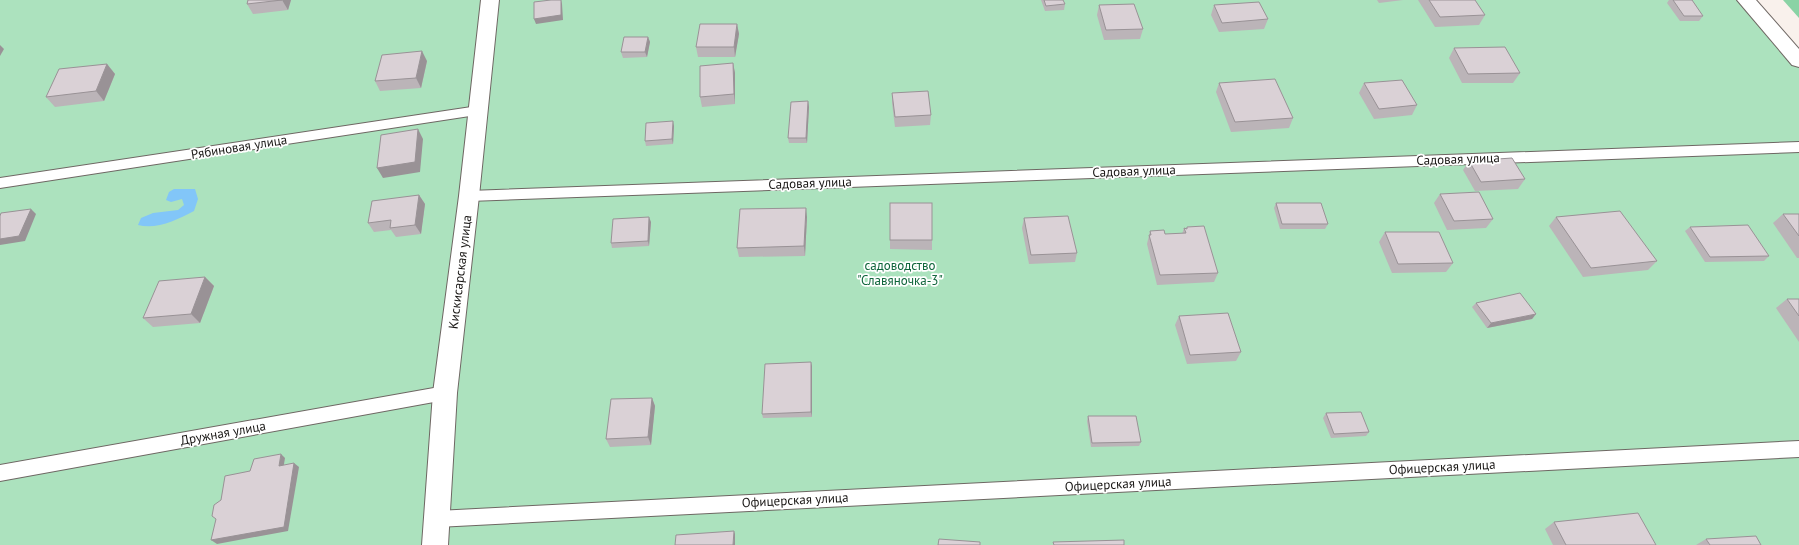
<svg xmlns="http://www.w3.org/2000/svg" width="1799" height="545" font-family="'PT Sans',sans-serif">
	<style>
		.green { fill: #ace2be }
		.forest { fill: #8ad3a5 }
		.water { fill: #82c6f8 }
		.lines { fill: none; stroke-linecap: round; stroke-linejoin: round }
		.lane-casing { stroke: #6e6763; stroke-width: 2 }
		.street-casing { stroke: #6e6763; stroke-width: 2 }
		.lane { fill: #fff; fill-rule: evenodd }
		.street { fill: #fff; fill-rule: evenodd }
		.wall { fill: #bbb4b8 }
		.shaded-wall { fill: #999296 }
		.building { fill: #dad1d6; stroke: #999296 }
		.labels { text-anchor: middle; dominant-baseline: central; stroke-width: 3.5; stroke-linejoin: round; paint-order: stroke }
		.street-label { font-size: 13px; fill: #181614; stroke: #fff }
		.park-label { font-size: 13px; fill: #0f653b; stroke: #fff }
	</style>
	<rect width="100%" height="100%" fill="#f9f1ec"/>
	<path class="green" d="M0,0H1753L1799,52V545H0Z"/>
	<path class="forest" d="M1783,0H1799V18Z"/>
	<path class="water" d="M174,189H195L198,199L194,211C177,220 156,230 138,225L141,218L153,213L178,210L184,205L182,199L171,202L166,200L169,192Z"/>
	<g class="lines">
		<defs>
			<g id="lane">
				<path d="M478,106L483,108L485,111L483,114L0,188V178Z"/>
				<path d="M1799,142V152L469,201L464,200L462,196L464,192L469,191Z"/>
				<path d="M445,386L451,388L453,393L451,398L445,400L0,481V465Z"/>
				<path d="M1799,441V457L437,527L431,525L428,519L431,513L437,511Z"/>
			</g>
			<g id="street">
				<path d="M481,0H499L479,196L457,393L448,545H422L433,393L459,196Z"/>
				<path d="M1737,0H1756L1799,49V67L1792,65Z"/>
			</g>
		</defs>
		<use href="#lane" class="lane-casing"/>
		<use href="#street" class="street-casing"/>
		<use href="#lane" class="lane"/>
		<use href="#street" class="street"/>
	</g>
	<g class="wall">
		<path d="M248,0H291L288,10L253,14L247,4Z"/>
		<path d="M1041,0H1063L1065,4L1064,10L1045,11Z"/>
		<path d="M1377,0H1403L1379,3Z"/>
		<path d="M1418,0H1475L1485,15L1479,25L1435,27Z"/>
		<path d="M1669,0H1692L1703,16L1699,21H1680L1667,3Z"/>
		<path d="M1099,5L1143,29L1140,39L1104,40L1097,15Z"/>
		<path d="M1214,5L1268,19L1264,29L1219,32L1211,15Z"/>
		<path d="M737,24L739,34L735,57H698L696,47Z"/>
		<path d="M648,37L650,42L647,57L623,58L621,52Z"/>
		<path d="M1454,48L1520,73L1513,83H1462L1449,58Z"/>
		<path d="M427,61L421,88L380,91L375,81Z"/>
		<path d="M733,63L735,73V104L702,107L700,97Z"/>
		<path d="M107,64L115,74L104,101L55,107L46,97Z"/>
		<path d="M1219,83L1293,118L1289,128L1231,132L1216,92Z"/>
		<path d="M1364,83L1417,105L1412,115L1374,119L1359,93Z"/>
		<path d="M892,93L931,115L930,125L895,127L892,103Z"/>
		<path d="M808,101L809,107L807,143H789L788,138Z"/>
		<path d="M674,126L673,144L646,146L645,141Z"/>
		<path d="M1469,161L1525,179L1518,189L1475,191L1463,170Z"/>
		<path d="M1440,194L1493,219L1486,228L1447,230L1434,203Z"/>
		<path d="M419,195L425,204L421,234L396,237L391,230L374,232L368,223Z"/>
		<path d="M890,203L932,240V250L890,249Z"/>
		<path d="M1276,203L1328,224L1325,229H1280L1274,208Z"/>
		<path d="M1783,214H1799V258H1797L1773,223Z"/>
		<path d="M807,217L805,256L739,257L737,248Z"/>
		<path d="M1556,217L1657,261L1648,270L1583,277L1549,226Z"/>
		<path d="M1024,218L1077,253L1075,262L1029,264L1022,228Z"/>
		<path d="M651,222L649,246L612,248L611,243Z"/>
		<path d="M1187,227L1218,273L1214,282L1157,285L1147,244L1150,231L1165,234H1182L1184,228L1186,229Z"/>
		<path d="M1690,227L1769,256L1764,261L1705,262L1685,231Z"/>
		<path d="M1385,232L1453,263L1446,272L1392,273L1379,242Z"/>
		<path d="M205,277L214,286L200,323L153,327L143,318Z"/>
		<path d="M1787,299H1799V342L1776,308Z"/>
		<path d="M1476,303L1536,314L1532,319L1487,328L1472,307Z"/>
		<path d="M1179,316L1241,352L1236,361L1187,364L1175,325Z"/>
		<path d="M812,366V417L763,418L762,414Z"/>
		<path d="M652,398L655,406L651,445L610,447L606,439Z"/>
		<path d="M1326,413L1369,432L1366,436L1331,438L1323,418Z"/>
		<path d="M1088,416L1141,442L1139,446L1091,447L1087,421Z"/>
		<path d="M1554,522L1656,545H1553L1545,529Z"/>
		<path d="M1706,539L1761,545H1696Z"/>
	</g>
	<g class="shaded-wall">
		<path d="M282,0H291L288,10Z"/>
		<path d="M561,0L562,4L563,20L536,24L534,19Z"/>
		<path d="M737,24L739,34L735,57L734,47Z"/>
		<path d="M648,37L650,42L647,57L645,52Z"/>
		<path d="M0,45L4,49L0,56Z"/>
		<path d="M422,51L427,61L421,88L416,78Z"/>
		<path d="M733,63L735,73V104L734,94Z"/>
		<path d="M107,64L115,74L104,101L96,91Z"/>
		<path d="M808,101L809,107L807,143L806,138Z"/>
		<path d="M673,121L674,126L673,144L672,139Z"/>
		<path d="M418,129L423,139L420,172L383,178L377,168Z"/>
		<path d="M419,195L425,204L421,234L415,225Z"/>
		<path d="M806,208L807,217L805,256L804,246Z"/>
		<path d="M31,209L36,214L25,241L0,245V239Z"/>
		<path d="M649,217L651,222L649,246L648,241Z"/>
		<path d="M205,277L214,286L200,323L191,314Z"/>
		<path d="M1536,314L1532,319L1487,328L1491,323Z"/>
		<path d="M811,362L812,366V417L811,412Z"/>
		<path d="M652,398L655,406L651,445L648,437Z"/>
		<path d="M281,454L285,458L283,470L279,466Z"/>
		<path d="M294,463L299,467L288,531L217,544L211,540Z"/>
		<path d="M734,531L735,534V545H733Z"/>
	</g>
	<g class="building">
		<path d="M248,0H282L247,4Z"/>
		<path d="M551,0H561V15L534,19V2Z"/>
		<path d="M1044,0H1063L1065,4L1046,6Z"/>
		<path d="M1429,0H1475L1485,15L1440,17Z"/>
		<path d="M1673,0H1692L1703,16H1684Z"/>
		<path d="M1259,2L1268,19L1222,23L1214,5Z"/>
		<path d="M1134,4L1143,29L1106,30L1099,5Z"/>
		<path d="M700,24H737L734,47H696Z"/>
		<path d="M624,37H648L645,52H621Z"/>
		<path d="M1505,47L1520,73L1468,74L1454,48Z"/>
		<path d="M422,51L416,78L375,81L382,55Z"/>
		<path d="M733,63L734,94L700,97V66Z"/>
		<path d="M107,64L96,91L46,97L59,69Z"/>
		<path d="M1275,79L1293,118L1235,122L1219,83Z"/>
		<path d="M1402,80L1417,105L1379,109L1364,83Z"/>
		<path d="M928,91L931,115L895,117L892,93Z"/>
		<path d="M808,101L806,138H788L791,102Z"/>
		<path d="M673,121L672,139L645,141L646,123Z"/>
		<path d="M418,129L415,162L377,168L381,135Z"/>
		<path d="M1512,158L1525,179L1481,182L1469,161Z"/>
		<path d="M1479,192L1493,219L1454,221L1440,194Z"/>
		<path d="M419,195L415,225L390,228L391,220L368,223L372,201Z"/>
		<rect x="890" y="203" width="42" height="37"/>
		<path d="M1276,203H1321L1328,224H1282Z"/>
		<path d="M806,208L804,246L737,248L740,209Z"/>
		<path d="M31,209L19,236L0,239V216L1,213Z"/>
		<path d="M1620,211L1657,261L1591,268L1556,217Z"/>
		<path d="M1783,214H1799V236Z"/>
		<path d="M1068,216L1077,253L1031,255L1024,218Z"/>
		<path d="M649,217L648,241L611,243L613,219Z"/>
		<path d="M1748,225L1769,256L1710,257L1690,227Z"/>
		<path d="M1204,226L1218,273L1160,275L1149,235H1151L1150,231L1164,230L1165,234L1186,233L1184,228L1187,229V227Z"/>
		<path d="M1385,232H1439L1453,263L1398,264Z"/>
		<path d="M205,277L191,314L143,318L159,281Z"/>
		<path d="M1520,293L1536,314L1491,323L1476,303Z"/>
		<path d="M1787,299H1799V316Z"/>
		<path d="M1228,313L1241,352L1190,355L1179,316Z"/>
		<path d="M811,362V412L762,414L765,364Z"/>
		<path d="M652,398L648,437L606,439L611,399Z"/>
		<path d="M1361,412L1369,432L1334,434L1326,413Z"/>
		<path d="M1088,416H1136L1141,442L1092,443Z"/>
		<path d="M281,454L279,466L294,463L284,527L211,540L216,519L212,516L214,505L221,500L225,476L250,471L254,459Z"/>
		<path d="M1638,513L1656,545H1566L1554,522Z"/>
		<path d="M734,531L733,545H675L676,535Z"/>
		<path d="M1756,536L1761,545H1710L1706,539Z"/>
		<path d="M939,539L980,542V545H938Z"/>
		<path d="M1124,540V545H1054L1053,542Z"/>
	</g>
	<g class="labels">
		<g class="street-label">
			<text transform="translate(239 147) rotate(-9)">Рябиновая улица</text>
			<text transform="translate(1458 159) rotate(-2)">Садовая улица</text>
			<text transform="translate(1134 171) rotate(-2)">Садовая улица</text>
			<text transform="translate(810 183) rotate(-2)">Садовая улица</text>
			<text transform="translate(460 272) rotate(-83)">Кискисарская улица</text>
			<text transform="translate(223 433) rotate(-10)">Дружная улица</text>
			<text transform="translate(1442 467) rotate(-3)">Офицерская улица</text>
			<text transform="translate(1118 484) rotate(-3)">Офицерская улица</text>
			<text transform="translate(795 500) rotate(-3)">Офицерская улица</text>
		</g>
		<g class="park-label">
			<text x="900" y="265">садоводство<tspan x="900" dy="15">"Славяночка-3"</tspan></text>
		</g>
	</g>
</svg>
